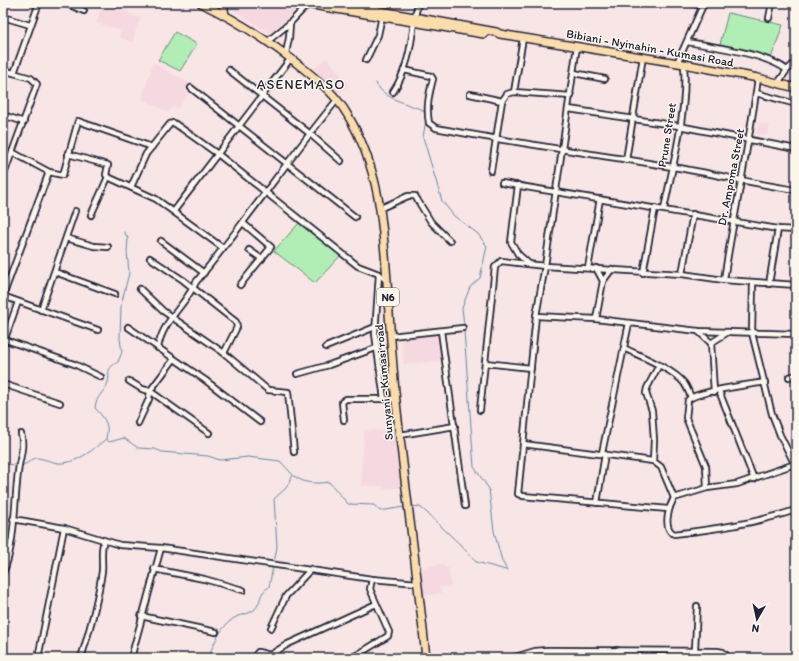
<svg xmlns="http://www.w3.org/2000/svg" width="799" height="661" font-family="Itim,sans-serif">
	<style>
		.built { fill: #f6d8e0 }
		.green { fill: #b0eeb6; stroke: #698878 }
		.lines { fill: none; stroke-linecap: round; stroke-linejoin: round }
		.stream { stroke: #628aa6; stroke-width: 1 }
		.minor-casing { stroke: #22223b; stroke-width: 8 }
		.primary-casing { stroke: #22223b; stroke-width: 10 }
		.minor { stroke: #fbf7ec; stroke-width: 4.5 }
		.primary { stroke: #faddab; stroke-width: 7 }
		.labels { text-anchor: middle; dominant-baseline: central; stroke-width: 3; stroke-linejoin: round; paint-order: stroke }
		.shield { fill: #fbf7ec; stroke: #636270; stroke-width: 1 }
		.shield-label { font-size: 11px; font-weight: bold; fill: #22223b }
		.street-label { font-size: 12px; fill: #22223b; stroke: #fbf7ec }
		.quarter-label { font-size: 14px; letter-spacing: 1px; fill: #22223b; stroke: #fbf7ec }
	</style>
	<rect width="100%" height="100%" fill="#f8e5e5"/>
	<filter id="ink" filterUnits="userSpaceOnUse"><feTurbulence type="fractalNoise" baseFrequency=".025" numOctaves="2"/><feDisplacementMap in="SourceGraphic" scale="8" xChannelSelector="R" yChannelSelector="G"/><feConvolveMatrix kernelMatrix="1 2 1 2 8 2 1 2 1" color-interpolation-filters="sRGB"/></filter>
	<g filter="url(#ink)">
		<g class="built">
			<path d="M228,3H294L308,5L276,37L232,9Z"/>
			<path d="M115,5L129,7L128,13L140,18L132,42L119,37L121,30L97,23L101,8L114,10Z"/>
			<path d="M327,58L349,85L336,94L314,68Z"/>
			<path d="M153,63L189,83L185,91L188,94L178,109L174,106L168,112L142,99Z"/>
			<path d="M759,123L770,125L767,135L756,133Z"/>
			<path d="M439,332L443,360L404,364L401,337Z"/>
			<path d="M364,430L398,431L404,487L383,489V486H361Z"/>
			<path d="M440,564L449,569L451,586L440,587L441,593L423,596L420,568Z"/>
		</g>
		<g class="green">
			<path d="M728,13L783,25L770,61L719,48Z"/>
			<path d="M175,32L197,44L180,71L158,60Z"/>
			<path d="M299,223L341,255L315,283L274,251Z"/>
		</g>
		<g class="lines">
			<g class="stream">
				<path d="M376,83C382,98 408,104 423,110L426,115"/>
				<path d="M426,120L423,137L442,201L454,216L477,233L487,246L480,278L470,287L462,308L464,325"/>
				<path d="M124,232L128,238L127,251L129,273L121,305L120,339L122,352L118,362C103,370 112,374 107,385C103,394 96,396 95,408C104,418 110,424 106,438L109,442L124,438L138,448L155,449L162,452L208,456L220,460L248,457L280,461L293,475L286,488L274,499L277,547L274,563"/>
				<path d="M464,331L474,467L489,489L494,531L502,561L507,570"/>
				<path d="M3,464L16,465"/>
				<path d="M21,465C28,465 31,458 38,458C46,459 55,464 63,463C81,461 93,449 106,439"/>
				<path d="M294,476C305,484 315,484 329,482L348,504L374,505L380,511L404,507"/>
				<path d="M411,506L420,507L425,511L469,553L476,562L506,570"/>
				<path d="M208,658C214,643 222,623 238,616C244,614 250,614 255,609C262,602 258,593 269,587L273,566"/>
			</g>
			<defs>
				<g id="minor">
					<path d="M65,3L84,11"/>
					<path d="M691,3L703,6"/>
					<path d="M118,4V3"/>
					<path d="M376,11L377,3"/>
					<path d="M415,16L418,3"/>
					<path d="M3,17L30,25"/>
					<path d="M769,18L772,3"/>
					<path d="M268,41L290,23L308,4"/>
					<path d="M687,42C712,46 767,54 787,70"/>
					<path d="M577,46L545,266L536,316L518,494L523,496L668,509"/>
					<path d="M286,53L289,38L290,23"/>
					<path d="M366,60L378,35L382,16"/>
					<path d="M677,63L704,3"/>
					<path d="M3,70L31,78L37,84L3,177"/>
					<path d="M229,70L309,133L341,161"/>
					<path d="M404,70L431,76L433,79C429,94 426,107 429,123L436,128C515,143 594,154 673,167C715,174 755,184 796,190"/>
					<path d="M14,73L39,3"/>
					<path d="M574,73L605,79"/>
					<path d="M778,83L787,70L796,62"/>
					<path d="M191,88L355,217"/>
					<path d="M393,92C407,71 411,47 414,22"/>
					<path d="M514,92L523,38"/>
					<path d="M756,93L796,104"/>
					<path d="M470,94L502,101"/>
					<path d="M569,109L679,126L796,149"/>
					<path d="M3,115L24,122"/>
					<path d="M12,152L49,172L63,175L78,121L152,147"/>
					<path d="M68,154L108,165L106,175L108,177L156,199L223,248"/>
					<path d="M626,160L643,57"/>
					<path d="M491,171L502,101L507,94L514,92L571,96"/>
					<path d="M502,183L778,229L796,230"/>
					<path d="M518,185L511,242L518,254L529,264"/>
					<path d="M131,187L146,154L170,124L174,123L219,155L358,266L379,274L387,281"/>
					<path d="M381,208L408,196H415L431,222L450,241"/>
					<path d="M664,209C673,165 688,108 684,64"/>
					<path d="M174,211L291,58"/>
					<path d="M91,215L108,177"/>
					<path d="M66,238L94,246L108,247"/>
					<path d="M161,241L204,273"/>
					<path d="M249,250L262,259"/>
					<path d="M150,258L183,280L236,322L237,327L224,353"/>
					<path d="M588,268L600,199"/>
					<path d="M596,268L603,281"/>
					<path d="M55,272L115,294"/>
					<path d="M643,273L655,208"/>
					<path d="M379,274L375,334L384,399"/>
					<path d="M682,274L693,214"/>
					<path d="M724,280C734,213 749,146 758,78"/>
					<path d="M753,283L752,333L772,414L780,435L795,465"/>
					<path d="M769,284L778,229"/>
					<path d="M240,285L271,247L243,223"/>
					<path d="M140,289L163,311L224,353L268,390L288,392L294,452"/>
					<path d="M3,296L49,172"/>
					<path d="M3,296L98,330"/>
					<path d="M41,310L75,211"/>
					<path d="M536,316L596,319L698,331L796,334"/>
					<path d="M596,319L603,281L612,269"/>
					<path d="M128,327L205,380L260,422"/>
					<path d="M441,331L465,506"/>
					<path d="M698,331L711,343L714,392"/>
					<path d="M391,336L463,328"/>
					<path d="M3,339L74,364L101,377"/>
					<path d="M711,343L728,332"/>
					<path d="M3,344L18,302"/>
					<path d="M326,347L375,327"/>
					<path d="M158,348C162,321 185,306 196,282C245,223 288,159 337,100"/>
					<path d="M624,348C640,356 673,369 684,383C687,387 689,393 691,397"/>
					<path d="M485,363L531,368"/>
					<path d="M297,374L329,365L376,348"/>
					<path d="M789,377L796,375"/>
					<path d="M129,381L142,389L150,391L209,433"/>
					<path d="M3,384L60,403"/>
					<path d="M719,391L754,479"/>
					<path d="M480,410L495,267L501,261L545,266L682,274L724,280L796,285"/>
					<path d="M344,420L342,402L346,399H396"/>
					<path d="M138,423L149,399L150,391L174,359"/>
					<path d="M400,435L455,426"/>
					<path d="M523,444L653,461L661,467L674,498"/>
					<path d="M602,453L629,323"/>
					<path d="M653,461L654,440L652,411L646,393L647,388L659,365"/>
					<path d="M795,464L737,484L707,488L674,498C669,507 662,528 674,534C716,529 756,523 796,510"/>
					<path d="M707,488L706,466L686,418L688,400C697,391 749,385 765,382"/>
					<path d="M597,503L605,454"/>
					<path d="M13,519L64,528L120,545L161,548L372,579L417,583"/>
					<path d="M154,569L204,579L243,590"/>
					<path d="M3,573C16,545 14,496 19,465C21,454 24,445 21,434"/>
					<path d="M141,616L216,632"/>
					<path d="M271,628L286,596L311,569"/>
					<path d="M617,650L618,658"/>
					<path d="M695,650L697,606"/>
					<path d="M38,658L64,528"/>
					<path d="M81,658C90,629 98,601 102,571C103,562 100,549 104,541"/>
					<path d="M131,658L161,548"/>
					<path d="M253,658L258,652L270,655L288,644L376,604"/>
					<path d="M352,658L388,636L389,632L370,589L372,579"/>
					<path d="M512,658L535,651L547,650L717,651L723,652L729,658"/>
				</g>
				<g id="primary">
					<path d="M201,3C238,21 271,42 304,69C320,82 336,95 347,114C379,166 383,222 387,281C389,318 392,355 395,392C404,481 417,569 426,658"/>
					<path d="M223,3L225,15"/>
					<path d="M301,3L484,34"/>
					<path d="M337,3L496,32L500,34L684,64L758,78L796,88"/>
				</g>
			</defs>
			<use href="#minor" class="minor-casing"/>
			<use href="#primary" class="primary-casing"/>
			<use href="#minor" class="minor"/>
			<use href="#primary" class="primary"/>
		</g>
	</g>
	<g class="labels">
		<rect class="shield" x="377" y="288" width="22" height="18" rx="3"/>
		<g class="shield-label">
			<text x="388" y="297">N6</text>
		</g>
		<g class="street-label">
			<text transform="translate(650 48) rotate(10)">Bibiani - Nyinahin - Kumasi Road</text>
			<text transform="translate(667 135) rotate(-81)">Prune Street</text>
			<text transform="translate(731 177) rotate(-79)">Dr. Ampoma Street</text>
			<text transform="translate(384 382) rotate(-95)">Sunyani - Kumasi road</text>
		</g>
		<g class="quarter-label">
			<text x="301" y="84">ASENEMASO</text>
		</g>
	</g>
	<rect width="799" height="661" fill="none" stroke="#fbf7ec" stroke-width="16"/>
	<rect x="8" y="8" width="783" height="645" fill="none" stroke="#22223b" stroke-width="1.5" filter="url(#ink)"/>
	<g transform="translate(757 619) rotate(189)" stroke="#fbf7ec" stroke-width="3" paint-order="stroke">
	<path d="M0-3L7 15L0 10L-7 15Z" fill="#22223b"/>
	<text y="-6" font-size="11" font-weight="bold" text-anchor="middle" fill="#22223b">N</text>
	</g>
</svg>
